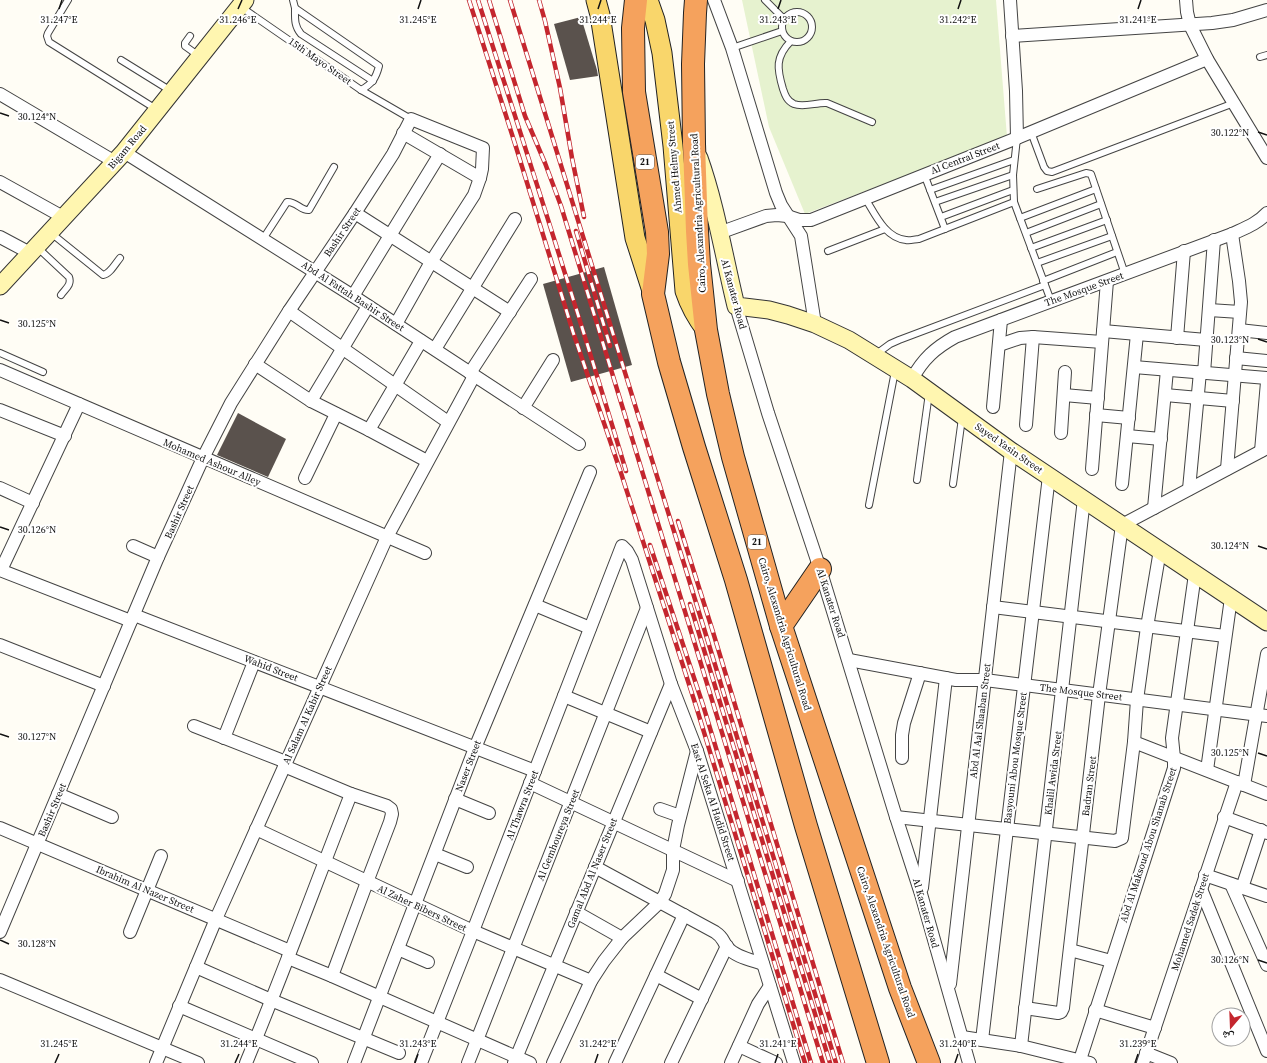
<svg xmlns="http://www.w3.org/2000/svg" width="1267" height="1063" font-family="'Source Serif 4','Noto Naskh Arabic',serif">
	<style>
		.pitch { fill: #e6f2cf }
		.building { fill: #5a524d }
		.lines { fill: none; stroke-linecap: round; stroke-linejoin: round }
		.lane-casing { stroke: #444; stroke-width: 8 }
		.street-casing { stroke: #444; stroke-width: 14 }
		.secondary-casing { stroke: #333; stroke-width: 19 }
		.primary-casing { stroke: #222; stroke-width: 21 }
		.highway-casing { stroke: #222; stroke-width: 24 }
		.lane { stroke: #fff; stroke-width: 6 }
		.street { stroke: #fff; stroke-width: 12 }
		.secondary { stroke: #fff6b0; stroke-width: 17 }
		.primary { stroke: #f9d66b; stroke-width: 19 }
		.highway { stroke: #f5a25d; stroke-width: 22 }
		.rail-casing { stroke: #c4262e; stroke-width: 4.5 }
		.rail { stroke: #fff; stroke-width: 3; stroke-dasharray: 9; stroke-linecap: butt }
		.ticks { fill: none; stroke: #111; stroke-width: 1.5 }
		.labels { text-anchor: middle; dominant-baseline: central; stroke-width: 4; stroke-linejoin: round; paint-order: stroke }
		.shield { fill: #fff; stroke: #585858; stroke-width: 1 }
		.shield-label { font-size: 9px; font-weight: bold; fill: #111 }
		.street-label { font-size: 10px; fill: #111; stroke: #fff }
		.ticks-label { font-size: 10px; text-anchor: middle; fill: #111; stroke: #fff; stroke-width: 4; stroke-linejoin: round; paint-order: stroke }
	</style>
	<rect width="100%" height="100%" fill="#fffdf5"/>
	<path class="pitch" d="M742,0H996L1007,137L805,214L769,127Z"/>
	<g class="building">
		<path d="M581,17L597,70L598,76L570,80L554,24Z"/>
		<path d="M604,267L632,365L571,382L543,284Z"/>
		<path d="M238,413L286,439L268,477L217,455Z"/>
	</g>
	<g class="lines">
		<defs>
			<g id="lane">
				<path d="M68,0L48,33L47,36L49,42L156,109"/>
				<path d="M293,0L295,8L379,66C376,78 372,84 361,90"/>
				<path d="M765,0L784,19"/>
				<path d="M241,7L361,90L411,119"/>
				<path d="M295,8C295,18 294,26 301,34L373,81"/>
				<circle cx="797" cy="27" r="15"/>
				<path d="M190,36L185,43V46L199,56"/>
				<path d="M791,41C775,57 777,69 783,89C785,95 787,101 794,104C804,108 817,102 827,103L872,122"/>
				<path d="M732,48L782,31"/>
				<path d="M1260,57L1267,55"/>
				<path d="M121,60L171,91"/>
				<path d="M1031,132L1044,167L1047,171L1052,172L1234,103"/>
				<path d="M1017,138L1013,175L1014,202L1051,301"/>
				<path d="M924,174L945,229"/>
				<path d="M1037,189L1086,173L1091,174L1125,274"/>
				<path d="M930,190L1014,160"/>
				<path d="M865,198C875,214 885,238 906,240C910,241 915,239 919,239L1014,202"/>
				<path d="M935,202L1013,175"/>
				<path d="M941,217L1013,190"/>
				<path d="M1020,218L1096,189"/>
				<path d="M51,233L103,275C110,274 115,264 120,258"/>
				<path d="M1026,233L1101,204"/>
				<path d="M263,239L287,202C296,201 301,211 309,210L334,167"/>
				<path d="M38,248L69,277C72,285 65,289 61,295"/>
				<path d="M1031,248L1107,220"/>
				<path d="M828,251L885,229"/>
				<path d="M1037,263L1112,236"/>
				<path d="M1043,281L1117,252"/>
				<path d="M0,353L43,372"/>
				<path d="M875,355L890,344L899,340L1045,285"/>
				<path d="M917,480L929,393"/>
				<path d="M953,484L962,418"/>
				<path d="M869,505L895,371"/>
			</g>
			<g id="street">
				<path d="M714,0L732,48L776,193L781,205L801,236L815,324"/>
				<path d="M1010,0L1016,91L1017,138"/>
				<path d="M1186,0L1187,12L1190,25L1207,59L1267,158"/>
				<path d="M1012,36L1212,23L1233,20L1267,10"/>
				<path d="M0,94L115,162"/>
				<path d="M403,133L480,178"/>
				<path d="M124,152L353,296L579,444"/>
				<path d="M0,182L63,217"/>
				<path d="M355,213L510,312"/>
				<path d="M719,233L766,216L777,215L787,216L799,220H811L1017,138L1207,59"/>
				<path d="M0,237L30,253"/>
				<path d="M353,296L440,154"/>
				<path d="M736,306L768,413L820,569L896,817L921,894L969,1063"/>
				<path d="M1209,310L1240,312"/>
				<path d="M289,311L448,422"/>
				<path d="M1239,330L1267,333"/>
				<path d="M1103,331L1206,340"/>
				<path d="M1177,338L1184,251"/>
				<path d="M999,345L1020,338L1033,337L1102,342"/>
				<path d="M435,349L515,219"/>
				<path d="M1236,358L1267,361"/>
				<path d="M255,364L311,401L369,430L427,461"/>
				<path d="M1134,367L1267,378"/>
				<path d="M0,370L425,553"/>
				<path d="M470,373L531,279"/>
				<path d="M1204,373L1214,240"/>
				<path d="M912,379C923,359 935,348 955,337L1232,234C1245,228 1257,224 1267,213"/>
				<path d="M1064,395L1098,398"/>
				<path d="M1165,395L1233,401"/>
				<path d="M311,401L368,306"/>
				<path d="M993,407L1001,320"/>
				<path d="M523,408L553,360"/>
				<path d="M0,410L65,436"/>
				<path d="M1096,415L1129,418"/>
				<path d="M1026,425L1033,337"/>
				<path d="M369,430L421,341"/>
				<path d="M1061,433L1065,372"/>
				<path d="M1127,436L1161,439"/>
				<path d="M1261,451L1267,382"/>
				<path d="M1092,469L1107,281"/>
				<path d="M1227,469L1241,302L1239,281L1232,234"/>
				<path d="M305,478L336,414"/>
				<path d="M1122,484L1137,334"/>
				<path d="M0,488L33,503"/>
				<path d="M1189,489L1200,372"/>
				<path d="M1154,508L1167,370"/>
				<path d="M133,546L158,557"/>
				<path d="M0,570L131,621"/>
				<path d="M1,570L79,404"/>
				<path d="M535,605L590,628"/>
				<path d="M993,607L1225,636"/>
				<path d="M134,615L535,771"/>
				<path d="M0,645L104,686"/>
				<path d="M849,660L956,680H985L1267,716"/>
				<path d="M564,696L651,732"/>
				<path d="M194,726L286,762"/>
				<path d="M224,738L254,662"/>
				<path d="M1134,742L1267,794"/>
				<path d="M902,758V735L904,723L920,673"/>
				<path d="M284,766L351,794L387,806L391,809L392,814L390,822L367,882L332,976"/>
				<path d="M1207,770L1231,598"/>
				<path d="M530,783L738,881"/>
				<path d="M1244,785L1267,654"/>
				<path d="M58,794L112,817"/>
				<path d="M455,799L489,813"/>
				<path d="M660,809L680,816"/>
				<path d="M896,817L1115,841L1122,838L1134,742L1137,700L1147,627L1160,550"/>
				<path d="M1224,817L1267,833"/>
				<path d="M0,828L290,951"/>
				<path d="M256,829L473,931L591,981"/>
				<path d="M435,854L467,867"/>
				<path d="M595,867L715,932C724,938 722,940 727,947C735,957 752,960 763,964"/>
				<path d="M1205,875L1267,896"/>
				<path d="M1231,884L1267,965"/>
				<path d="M922,888L946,678"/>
				<path d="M1242,888L1261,830"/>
				<path d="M1201,889L1267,1051"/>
				<path d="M576,912L622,938"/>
				<path d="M0,932L158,557L203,458L231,403L289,311L355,213L393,154L411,119L483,148L482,169L480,178L474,195L431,262L396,324"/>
				<path d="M130,932L161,856"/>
				<path d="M398,949L428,962"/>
				<path d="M1070,950L1111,961"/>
				<path d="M288,958L332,976L530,1063"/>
				<path d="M196,967L271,1000L399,1053"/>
				<path d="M656,975L702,999"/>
				<path d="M0,980L198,1063"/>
				<path d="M950,984L1011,451"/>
				<path d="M179,1006L312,1063"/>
				<path d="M1025,1008L1058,1013L1061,1012L1063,1008L1099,695L1122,525L1267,448"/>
				<path d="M1095,1010L1155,1028"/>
				<path d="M962,1037L1021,1046L1090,1063"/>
				<path d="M982,1040L1049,476"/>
				<path d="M739,1046L776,1063"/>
				<path d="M1021,1046L1084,499"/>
				<path d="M1146,1053L1171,1063"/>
				<path d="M156,1063L216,919L387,537L474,376"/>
				<path d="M246,1063C283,974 316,883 351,794"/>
				<path d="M354,1063L475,748L590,472"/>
				<path d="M421,1063L473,931L622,546L627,551L632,560L671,684L697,751L794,1063"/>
				<path d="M468,1063L647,608"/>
				<path d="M514,1063L671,684"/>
				<path d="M553,1063L591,981L604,961L622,938L660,902L665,894L673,870V850L678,825L697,751"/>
				<path d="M615,1063L684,915"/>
				<path d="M671,1063L727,946"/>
				<path d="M731,1063L758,1004L770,986"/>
				<path d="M1079,1063L1174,768V758L1172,738L1195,574"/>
				<path d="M1143,1063L1237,782"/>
			</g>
			<g id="secondary">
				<path d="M699,158C716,206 724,257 736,306L769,310L788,315L815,324L849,340L912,379L1011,451L1267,622"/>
				<path d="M0,286L124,152L245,0"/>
			</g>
			<g id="primary">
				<path d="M596,0L600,15L635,238L653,294"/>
				<path d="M648,0L655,20L662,53L673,146L685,291C690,306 696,317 706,330"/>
			</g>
			<g id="highway">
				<path d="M636,0L633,28L634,92L657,232L658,254L653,294L669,362L694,447L736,580L806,826L878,1063"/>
				<path d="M696,0L695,13L693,64L694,144L697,231L699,264L706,330L718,394L733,457L781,626L900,988L929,1063"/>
				<path d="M781,626L820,569"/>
			</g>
		</defs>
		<use href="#lane" class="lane-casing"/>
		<use href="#street" class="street-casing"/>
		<use href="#secondary" class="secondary-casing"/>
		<use href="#primary" class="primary-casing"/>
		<use href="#highway" class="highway-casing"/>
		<use href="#lane" class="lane"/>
		<use href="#street" class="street"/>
		<use href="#secondary" class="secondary"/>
		<use href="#primary" class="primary"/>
		<use href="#highway" class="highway"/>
		<defs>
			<g id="rail">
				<path d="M469,0L516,147L573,332L621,473L696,706L805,1063"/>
				<path d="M478,0C528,157 579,314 626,471"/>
				<path d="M489,0L525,116L545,163L561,206L823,1063"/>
				<path d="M510,0L706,635L836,1063"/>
				<path d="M539,0L545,21L560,88L572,158L584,217"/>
				<path d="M576,231L610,346"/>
				<path d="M678,521L713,632L843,1063"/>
				<path d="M650,545L703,705L811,1063"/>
				<path d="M690,604L830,1063"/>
			</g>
		</defs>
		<use href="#rail" class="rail-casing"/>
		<use href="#rail" class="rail"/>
	</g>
	<path class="ticks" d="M59,9L62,0M238,9L242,0M418,9L421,0M598,9L601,0M778,9L781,0M958,9L961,0M1138,9L1141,0M0,113L9,116M1258,132L1267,135M0,320L9,323M1258,339L1267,342M0,527L9,530M1258,546L1267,549M0,734L9,737M1258,753L1267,756M0,940L9,944M1258,960L1267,963M55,1063L59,1054M235,1063L239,1054M415,1063L418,1054M595,1063L598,1054M775,1063L778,1054M955,1063L958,1054M1135,1063L1138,1054"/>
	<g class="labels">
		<g class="shield">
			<rect x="636" y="155" width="18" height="14" rx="3"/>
			<rect x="748" y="535" width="18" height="14" rx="3"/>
		</g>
		<g class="shield-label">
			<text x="645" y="162">21</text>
			<text x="757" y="542">21</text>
		</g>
		<g class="street-label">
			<text transform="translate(320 61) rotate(35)">15th Mayo Street</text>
			<text transform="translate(127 147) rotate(-50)">Bigam Road</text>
			<text transform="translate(965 158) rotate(-21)">Al Central Street</text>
			<text transform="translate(674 167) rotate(-95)">Ahmed Helmy Street</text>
			<text transform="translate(698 213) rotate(-93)">Cairo, Alexandria Agricultural Road</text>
			<text transform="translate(342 232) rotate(-56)">Bashir Street</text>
			<text transform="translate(1084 289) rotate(-20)">The Mosque Street</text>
			<text transform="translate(734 294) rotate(75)">Al Kanater Road</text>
			<text transform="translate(353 296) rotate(33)">Abd Al Fattah Bashir Street</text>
			<text transform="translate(1009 448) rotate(35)">Sayed Yasin Street</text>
			<text transform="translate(212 462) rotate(23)">Mohamed Ashour Alley</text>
			<text transform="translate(179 512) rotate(-66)">Bashir Street</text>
			<text transform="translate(831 603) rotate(72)">Al Kanater Road</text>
			<text transform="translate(785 634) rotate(73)">Cairo, Alexandria Agricultural Road</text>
			<text transform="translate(271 668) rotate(21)">Wahid Street</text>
			<text transform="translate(1081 692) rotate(7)">The Mosque Street</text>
			<text transform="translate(307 715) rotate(-66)">Al Salam Al Kabir Street</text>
			<text transform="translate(980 721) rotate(-83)">Abd Al Aal Shaaban Street</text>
			<text transform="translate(1015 758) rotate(-83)">Basyouni Abou Mosque Street</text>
			<text transform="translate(468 766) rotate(-69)">Naser Street</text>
			<text transform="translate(1053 773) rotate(-83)">Khalil Awida Street</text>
			<text transform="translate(1089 786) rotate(-83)">Badran Street</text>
			<text transform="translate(713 802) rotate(72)">East Al Seka Al Hadid Street</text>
			<text transform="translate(522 805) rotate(-69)">Al Thawra Street</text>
			<text transform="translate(52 810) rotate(-67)">Bashir Street</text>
			<text transform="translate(558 835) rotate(-68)">Al Gemhoureya Street</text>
			<text transform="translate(1148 845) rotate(-72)">Abd Al Maksoud Abou Shanab Street</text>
			<text transform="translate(592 873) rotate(-68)">Gamal Abd Al Naser Street</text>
			<text transform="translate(145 889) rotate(23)">Ibrahim Al Nazer Street</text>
			<text transform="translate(422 908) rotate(25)">Al Zaher Bibers Street</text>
			<text transform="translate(926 913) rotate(74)">Al Kanater Road</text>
			<text transform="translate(1190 922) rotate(-72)">Mohamed Sadek Street</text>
			<text transform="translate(886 942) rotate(71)">Cairo, Alexandria Agricultural Road</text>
		</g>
	</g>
	<g class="ticks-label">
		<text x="59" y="23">31.247°E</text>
		<text x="238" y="23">31.246°E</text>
		<text x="958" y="23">31.242°E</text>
		<text x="1138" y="23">31.241°E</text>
		<text x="418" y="23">31.245°E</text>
		<text x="598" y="23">31.244°E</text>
		<text x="778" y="23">31.243°E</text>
		<text x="37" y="120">30.124°N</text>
		<text x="1230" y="136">30.122°N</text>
		<text x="37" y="327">30.125°N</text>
		<text x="1230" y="343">30.123°N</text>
		<text x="37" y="533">30.126°N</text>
		<text x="1230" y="549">30.124°N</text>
		<text x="37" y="740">30.127°N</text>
		<text x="1230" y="756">30.125°N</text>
		<text x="37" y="947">30.128°N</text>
		<text x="1230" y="963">30.126°N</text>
		<text x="59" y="1047">31.245°E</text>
		<text x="239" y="1047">31.244°E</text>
		<text x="418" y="1047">31.243°E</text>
		<text x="598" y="1047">31.242°E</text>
		<text x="778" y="1047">31.241°E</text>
		<text x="958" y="1047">31.240°E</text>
		<text x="1138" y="1047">31.239°E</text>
	</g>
	<g transform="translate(1231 1027) rotate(199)"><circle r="19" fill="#ffffff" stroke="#a0a0a0"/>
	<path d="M0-3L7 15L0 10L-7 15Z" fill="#c4262e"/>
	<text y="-6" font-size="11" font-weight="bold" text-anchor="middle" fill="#111111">ش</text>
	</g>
</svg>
